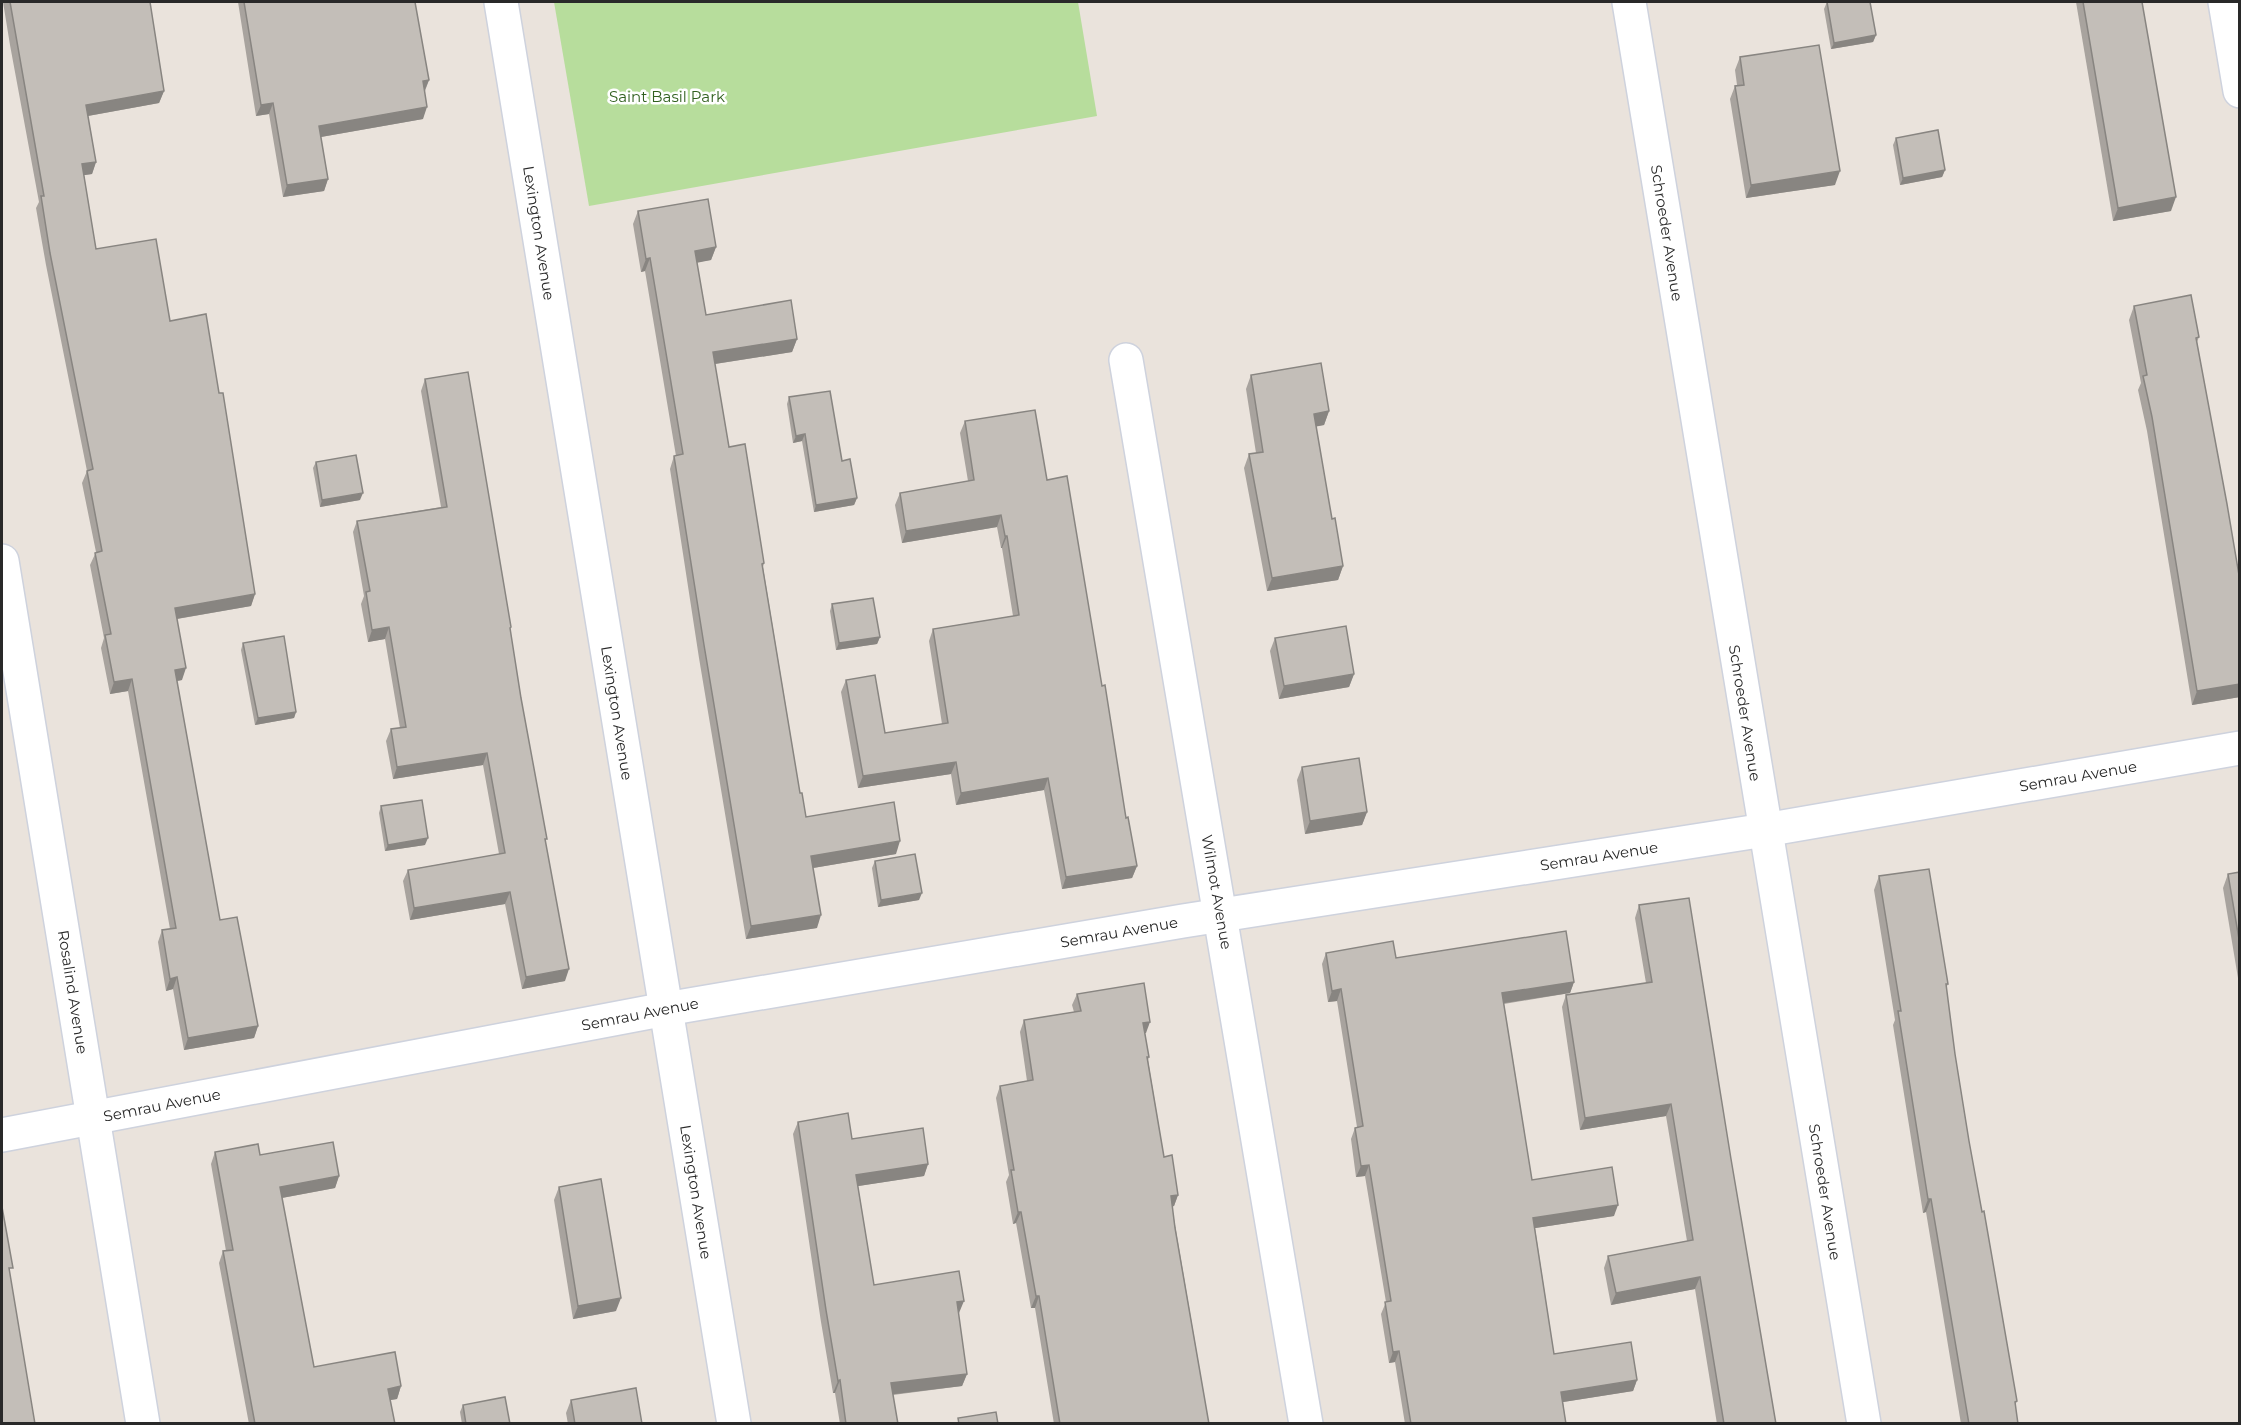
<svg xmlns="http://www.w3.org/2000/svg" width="2241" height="1425" font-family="Montserrat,sans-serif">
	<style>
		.green { fill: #b7dd9c }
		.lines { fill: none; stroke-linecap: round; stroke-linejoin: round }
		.street-casing { stroke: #ced2dd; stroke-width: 36 }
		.street { stroke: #fff; stroke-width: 33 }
		.wall { fill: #a8a39e }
		.shaded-wall { fill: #888581 }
		.building { fill: #c3beb8; stroke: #888581; stroke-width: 1.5 }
		.labels { text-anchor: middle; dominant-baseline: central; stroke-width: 5; stroke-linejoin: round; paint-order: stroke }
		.park-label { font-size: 15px; fill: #31601f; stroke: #fff }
		.street-label { font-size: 15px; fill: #292929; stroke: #fff }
	</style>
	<rect width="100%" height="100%" fill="#eae3dc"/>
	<path class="green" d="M554,2H1078L1097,116L589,206Z"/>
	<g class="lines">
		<defs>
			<g id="street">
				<path d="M501,2L734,1424"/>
				<path d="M1629,2L1864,1424"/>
				<path d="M2225,2L2240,91"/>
				<path d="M1126,360L1306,1424"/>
				<path d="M2,561L143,1424"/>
				<path d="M2,1135L666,1009L1183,921L1765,830L2240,748"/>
			</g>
		</defs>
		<use href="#street" class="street-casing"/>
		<use href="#street" class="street"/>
	</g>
	<g class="wall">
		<path d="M3,2H150L164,91L159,103L88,116L96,162L92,174L84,175L96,249L170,321L219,393L255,594L251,606L177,619L182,680L177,681L220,920L258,1026L254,1038L184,1050L173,989L166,991L158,942L162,930L170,929L128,691L110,694L101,648L104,638L90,565L96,552L82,483L87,471L46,265L36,208L39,202L10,45Z"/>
		<path d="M238,2H415L429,80L425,91L423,119L321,137L328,179L324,191L283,197L269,114L256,116Z"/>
		<path d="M1827,2L1876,35L1873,42L1831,49L1824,9Z"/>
		<path d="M2076,2H2142L2171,211L2113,221Z"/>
		<path d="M1740,57L1835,185L1746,198L1730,99L1735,86L1737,85L1735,70Z"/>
		<path d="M1896,138L1945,170L1942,177L1900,185L1893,145Z"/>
		<path d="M638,211L716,247L711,260L697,262L706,315L797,339L792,352L715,364L729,447L764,563L763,567L800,793L806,817L896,854L813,868L817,928L746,939L699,658L670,469L674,456H676L645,271L641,272L633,224Z"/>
		<path d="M2134,306L2199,337L2197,342L2240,581V697L2192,705L2147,431L2138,390L2141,383L2129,320Z"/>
		<path d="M1251,375L1329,411L1324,425L1316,426L1332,519L1343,566L1338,580L1267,591L1244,468L1249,454L1256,453L1246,389Z"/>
		<path d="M425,379L510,631L545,843L565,981L522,989L505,904L410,920L403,881L408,870L499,854L483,765L393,779L386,741L391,729L400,728L385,639L368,642L361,604L364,596L353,532L357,521L441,507L421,391Z"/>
		<path d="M789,397L842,461L857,498L854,505L814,512L802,441L793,443L787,404Z"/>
		<path d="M965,421L1047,480L1102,686L1126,818L1137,866L1132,878L1062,889L1044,790L956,805L951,774L858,788L841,692L846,680L885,733L942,724L929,641L933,629L1013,616L1002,548H1001L997,527L902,543L895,505L900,493L968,481L960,433Z"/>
		<path d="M316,462L360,500L320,507L313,468Z"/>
		<path d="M832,604L880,637L877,644L836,650L830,611Z"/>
		<path d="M1275,638L1354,674L1349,687L1279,699L1270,651Z"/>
		<path d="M243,643L296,712L294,718L255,725L241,650Z"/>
		<path d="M1302,767L1367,812L1362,825L1305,834L1297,780Z"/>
		<path d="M381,806L425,845L385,851L379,813Z"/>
		<path d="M875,861L919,900L878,907L872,868Z"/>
		<path d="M2240,872V990L2223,888L2228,874Z"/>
		<path d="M1879,876L1948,984L1946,988L1955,1054L1969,1141L2017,1401L2015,1405L2018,1424H1961L1926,1212L1923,1213L1893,1025L1895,1020L1874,890Z"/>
		<path d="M1639,905L1731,1159L1776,1424H1717L1695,1289L1611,1305L1604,1268L1608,1256L1687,1241L1666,1116L1580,1130L1562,1007L1566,995L1646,983L1635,918Z"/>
		<path d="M1326,953L1396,958L1574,982L1570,993L1504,1004L1532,1180L1614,1216L1535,1228L1554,1354L1637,1380L1633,1391L1563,1402L1566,1424H1405L1395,1362L1389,1363L1381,1314L1386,1302L1365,1176L1356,1177L1351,1139L1355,1128L1357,1127L1337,1001L1328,1002L1322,964Z"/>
		<path d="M1077,994L1146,1033H1145L1149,1057L1148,1060L1164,1157L1178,1195L1174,1206L1172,1207L1209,1424H1054L1035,1308H1031L1016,1223L1013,1224L1006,1182L1009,1175L996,1098L1000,1086L1027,1081L1020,1032L1024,1020L1074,1012L1072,1005Z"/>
		<path d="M798,1122L928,1164L924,1176L858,1186L874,1285L959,1313H958L967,1374L962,1386L893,1395L898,1424H840L835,1393H833L821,1322L793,1134Z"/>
		<path d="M215,1152L260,1155L339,1176L335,1188L282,1198L314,1367L401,1386L397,1399L390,1400L395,1424H249L219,1263L223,1251H226L211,1164Z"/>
		<path d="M559,1187L616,1311L573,1319L554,1200Z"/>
		<path d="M571,1400L642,1424H568L566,1413Z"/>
		<path d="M463,1405L510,1424H462L460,1412Z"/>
	</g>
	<g class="shaded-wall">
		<path d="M1876,35L1873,42L1831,49L1834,43Z"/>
		<path d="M429,80L424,92L423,81Z"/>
		<path d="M164,91L159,103L82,117L86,105Z"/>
		<path d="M273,103L269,114L256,116L261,105Z"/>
		<path d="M427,107L423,119L315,138L319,126Z"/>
		<path d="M96,162L92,174L78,176L82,164Z"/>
		<path d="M1945,170L1942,177L1900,185L1903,178Z"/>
		<path d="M1840,171L1835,185L1746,198L1751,185Z"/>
		<path d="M328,179L324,191L283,197L287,185Z"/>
		<path d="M2176,197L2171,211L2113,221L2118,208Z"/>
		<path d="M716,247L711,260L691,264L695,251Z"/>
		<path d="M650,258L645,271L641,272L646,259Z"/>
		<path d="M797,339L792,352L708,365L713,352Z"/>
		<path d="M1329,411L1324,425L1309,428L1314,414Z"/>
		<path d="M805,434L802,441L793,443L796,436Z"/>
		<path d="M363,493L360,500L320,507L322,500Z"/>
		<path d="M857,498L854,505L814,512L816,505Z"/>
		<path d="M1001,515L997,527L902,543L906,531Z"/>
		<path d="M1005,536H1007L1002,548H1001Z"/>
		<path d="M1343,566L1338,580L1267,591L1272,578Z"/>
		<path d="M255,594L251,606L170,620L175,608Z"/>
		<path d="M389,627L385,639L368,642L372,630Z"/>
		<path d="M880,637L877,644L836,650L839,643Z"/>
		<path d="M186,668L182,680L171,682L175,670Z"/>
		<path d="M1354,674L1349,687L1279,699L1284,686Z"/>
		<path d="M132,679L128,691L110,694L114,682Z"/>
		<path d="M2240,684V697L2192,705L2197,691Z"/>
		<path d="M296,712L294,718L255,725L258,718Z"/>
		<path d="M487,753L483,765L393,779L397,767Z"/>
		<path d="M956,762L951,774L858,788L863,776Z"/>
		<path d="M1048,778L1044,790L956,805L961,793Z"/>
		<path d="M1367,812L1362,825L1305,834L1310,821Z"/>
		<path d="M428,838L425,845L385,851L388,845Z"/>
		<path d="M900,841L896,854L807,869L811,856Z"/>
		<path d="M1137,866L1132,878L1062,889L1066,877Z"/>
		<path d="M510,892L505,904L410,920L414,908Z"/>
		<path d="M922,893L919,900L878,907L881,900Z"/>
		<path d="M821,915L817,928L746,939L751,926Z"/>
		<path d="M569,969L565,981L522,989L526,977Z"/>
		<path d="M177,977L173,989L166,991L170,979Z"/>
		<path d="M1574,982L1570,993L1498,1004L1502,993Z"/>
		<path d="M1341,989L1337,1001L1328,1002L1332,991Z"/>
		<path d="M1150,1022L1146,1033L1138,1034L1143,1023Z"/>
		<path d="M258,1026L254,1038L184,1050L188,1038Z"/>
		<path d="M1671,1104L1666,1116L1580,1130L1585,1118Z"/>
		<path d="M928,1164L924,1176L852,1187L856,1175Z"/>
		<path d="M1369,1165L1365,1176L1356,1177L1361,1166Z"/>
		<path d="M339,1176L335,1188L276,1199L280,1187Z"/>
		<path d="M1178,1195L1174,1206L1167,1207L1171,1196Z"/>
		<path d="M1928,1199H1931L1926,1212L1923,1213Z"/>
		<path d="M1618,1205L1614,1216L1529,1229L1533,1218Z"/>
		<path d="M1018,1212H1021L1016,1223L1013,1224Z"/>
		<path d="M1700,1277L1695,1289L1611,1305L1616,1293Z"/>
		<path d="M1036,1296H1039L1035,1308H1031Z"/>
		<path d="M621,1298L616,1311L573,1319L578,1306Z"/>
		<path d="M964,1301L959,1313L952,1314L957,1302Z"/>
		<path d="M1399,1351L1395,1362L1389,1363L1393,1352Z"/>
		<path d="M967,1374L962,1386L887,1395L891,1383Z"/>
		<path d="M840,1380L835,1393H833L838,1381Z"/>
		<path d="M1637,1380L1633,1391L1557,1403L1561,1392Z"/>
		<path d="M401,1386L397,1399L384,1401L388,1389Z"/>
	</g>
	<g class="building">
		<path d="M10,2H150L164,91L86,105L96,162L82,164L96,249L156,239L170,321L206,314L219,393H223L255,594L175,608L186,668L175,670L220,920L237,917L258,1026L188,1038L177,977L170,979L162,930L176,928L132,679L114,682L105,635L111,634L95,553L102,551L87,471L93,469L50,253L41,196H44Z"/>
		<path d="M244,2H415L429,80L423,81L427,107L319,126L328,179L287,185L273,103L261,105Z"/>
		<path d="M1827,2H1870L1876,35L1834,43Z"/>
		<path d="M2083,2H2142L2176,197L2118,208Z"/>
		<path d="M1819,45L1840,171L1751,185L1735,86L1744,85L1740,57Z"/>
		<path d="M1938,130L1945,170L1903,178L1896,138Z"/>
		<path d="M708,199L716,247L695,251L706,315L791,300L797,339L713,352L729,447L745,444L764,563L762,564L800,793H802L806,817L894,802L900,841L811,856L821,915L751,926L704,645L674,456L683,454L650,258L646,259L638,211Z"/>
		<path d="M2191,295L2199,337L2196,338L2227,504L2240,581V684L2197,691L2152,417L2143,376L2147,375L2134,306Z"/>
		<path d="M1321,363L1329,411L1314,414L1332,519L1335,518L1343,566L1272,578L1249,454L1263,452L1251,375Z"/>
		<path d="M468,372L511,627L510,628L521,698L547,839H545L569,969L526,977L510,892L414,908L408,870L505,853L487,753L397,767L391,729L406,727L389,627L372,630L366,592L370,591L357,521L447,507L425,379Z"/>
		<path d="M830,391L842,461L850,459L857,498L816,505L805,434L796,436L789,397Z"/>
		<path d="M1035,410L1047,480L1067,476L1102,686L1105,685L1126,818L1128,817L1137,866L1066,877L1048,778L961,793L956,762L863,776L846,680L875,675L885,733L948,723L933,629L1019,615L1007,536H1005L1001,515L906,531L900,493L974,480L965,421Z"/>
		<path d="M356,455L363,493L322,500L316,462Z"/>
		<path d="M873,598L880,637L839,643L832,604Z"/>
		<path d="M1346,626L1354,674L1284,686L1275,638Z"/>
		<path d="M284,636L296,712L258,718L243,643Z"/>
		<path d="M1359,758L1367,812L1310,821L1302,767Z"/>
		<path d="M422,800L428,838L388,845L381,806Z"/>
		<path d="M915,854L922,893L881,900L875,861Z"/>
		<path d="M1929,869L1948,984H1946L1955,1054L1969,1141L1982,1212L1984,1211L2017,1401L2015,1402L2018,1424H1969L1931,1199H1928L1898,1011H1901L1879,876Z"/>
		<path d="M2240,872V945L2228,874Z"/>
		<path d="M1689,898L1731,1159L1776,1424H1724L1700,1277L1616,1293L1608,1256L1693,1240L1671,1104L1585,1118L1566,995L1652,982L1639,905Z"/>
		<path d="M1566,931L1574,982L1502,993L1532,1180L1612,1167L1618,1205L1533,1218L1554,1354L1631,1342L1637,1380L1561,1392L1566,1424H1411L1399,1351L1393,1352L1385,1302L1391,1301L1369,1165L1361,1166L1355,1128L1363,1126L1341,989L1332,991L1326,953L1393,941L1396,958Z"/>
		<path d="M1144,983L1150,1022L1143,1023L1149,1057H1147L1164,1157L1172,1155L1178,1195L1171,1196L1175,1228L1209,1424H1060L1039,1296H1036L1021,1212H1018L1011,1170H1014L1000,1086L1033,1080L1024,1020L1081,1011L1077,994Z"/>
		<path d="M848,1113L852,1139L923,1128L928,1164L856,1175L874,1285L959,1271L964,1301L957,1302L967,1374L891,1383L898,1424H846L840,1380L838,1381L826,1310L798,1122Z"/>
		<path d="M333,1142L339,1176L280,1187L314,1367L395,1352L401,1386L388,1389L395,1424H255L223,1251L233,1250L215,1152L258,1144L260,1155Z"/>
		<path d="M601,1179L621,1298L578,1306L559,1187Z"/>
		<path d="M2,1207L13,1268H9L35,1424H2Z"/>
		<path d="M636,1388L642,1424H575L571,1400Z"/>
		<path d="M505,1397L510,1424H466L463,1405Z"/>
		<path d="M996,1412L998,1424H959L958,1418Z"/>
	</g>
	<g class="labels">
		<g class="park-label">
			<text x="667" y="96">Saint Basil Park</text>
		</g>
		<g class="street-label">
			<text transform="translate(539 233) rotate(81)">Lexington Avenue</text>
			<text transform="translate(1667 233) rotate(81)">Schroeder Avenue</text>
			<text transform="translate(617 713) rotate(81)">Lexington Avenue</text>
			<text transform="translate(1745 713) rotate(81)">Schroeder Avenue</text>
			<text transform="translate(2078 776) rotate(-10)">Semrau Avenue</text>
			<text transform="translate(1599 856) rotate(-9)">Semrau Avenue</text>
			<text transform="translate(1217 892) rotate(80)">Wilmot Avenue</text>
			<text transform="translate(1119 932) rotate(-10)">Semrau Avenue</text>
			<text transform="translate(73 992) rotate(81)">Rosalind Avenue</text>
			<text transform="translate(640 1014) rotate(-11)">Semrau Avenue</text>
			<text transform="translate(162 1105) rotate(-11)">Semrau Avenue</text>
			<text transform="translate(696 1192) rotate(81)">Lexington Avenue</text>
			<text transform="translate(1825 1192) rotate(81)">Schroeder Avenue</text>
		</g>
	</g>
	<rect width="2241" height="1425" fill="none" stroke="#292929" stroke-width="6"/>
</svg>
